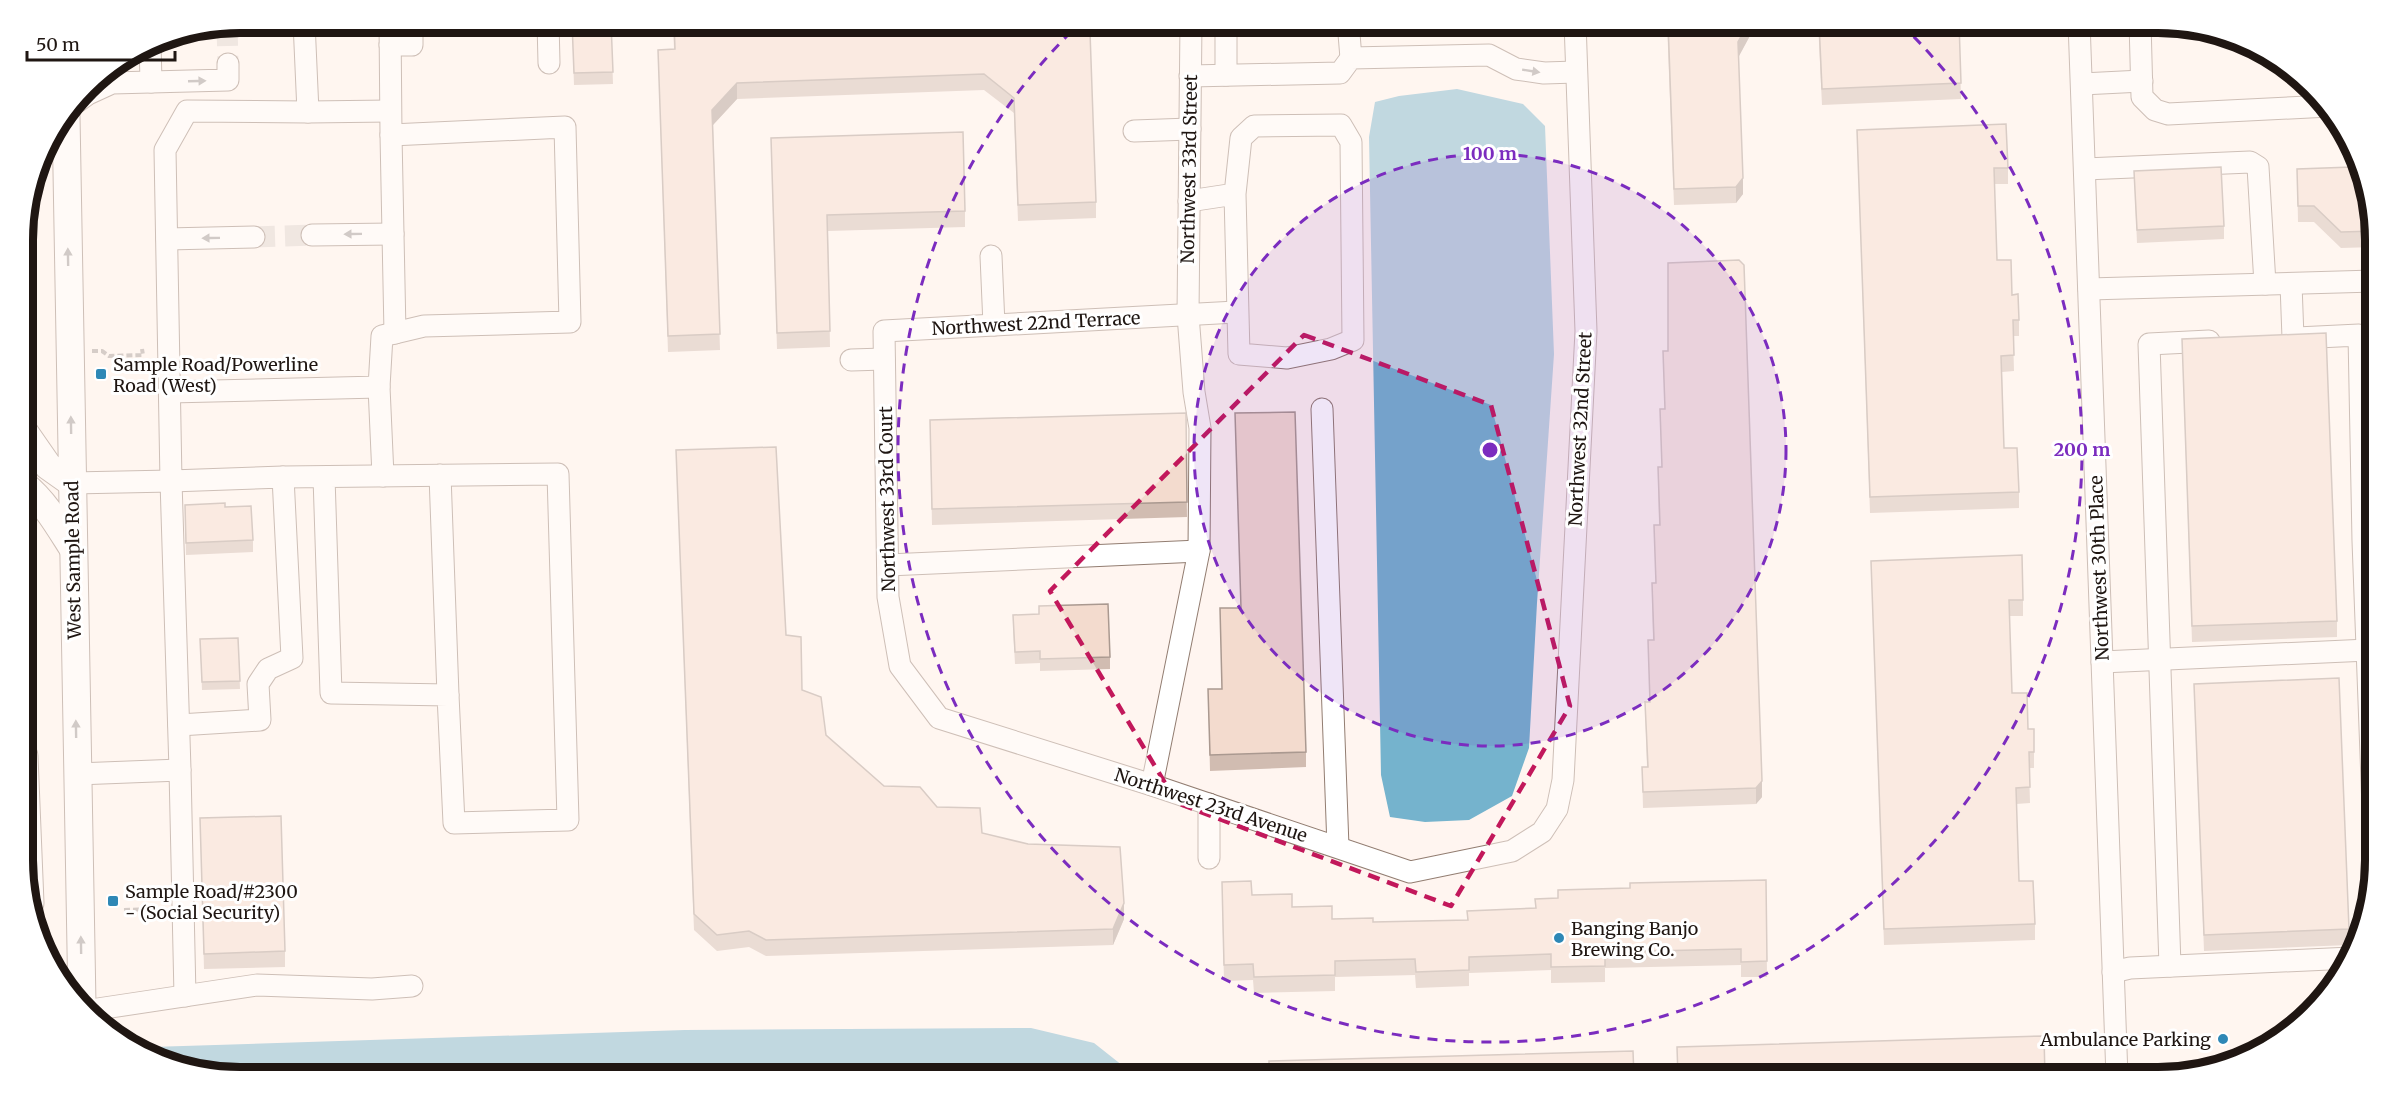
<svg xmlns="http://www.w3.org/2000/svg" width="2398" height="1100" font-family="Merriweather,serif">
	<style>
		.water { fill: #75b3cd }
		.lines { fill: none; stroke-linecap: round; stroke-linejoin: round }
		.minor-tunnel { stroke: #ddd4cf; stroke-width: 21; stroke-dasharray: 21 10; stroke-linecap: butt }
		.minor-casing { stroke: #927d71; stroke-width: 23 }
		.major-casing { stroke: #927d71; stroke-width: 29 }
		.path { stroke: #a59c97; stroke-width: 4; stroke-dasharray: 6 3; stroke-linecap: butt }
		.minor { stroke: #fff; stroke-width: 21 }
		.major { stroke: #fff; stroke-width: 27 }
		.wall { fill: #d1bcb1 }
		.shaded-wall { fill: #aa9990 }
		.building { fill: #f3dbce; stroke: #aa9990; stroke-width: 1.5 }
		.oneway { fill: #9a9694 }
		.marked { fill: none; stroke: #c2185b; stroke-width: 4.5; stroke-dasharray: 12 8; stroke-linejoin: round }
		.ring { fill: none; stroke: #7b2cbf; stroke-width: 3; stroke-dasharray: 10 8 }
		.poi-dot { fill: #2e88b6; stroke: #fff; stroke-width: 2 }
		.labels { text-anchor: middle; dominant-baseline: central; stroke-width: 6; stroke-linejoin: round; paint-order: stroke }
		.street-label { font-size: 18px; fill: #1f1612; stroke: #fff }
		.poi-label { font-size: 18px; fill: #1f1612; stroke: #fff; text-anchor: start }
		.rim { fill: none; stroke: #1f1612; stroke-width: 8 }
		.centre { fill: #7b2cbf; stroke: #fff; stroke-width: 3 }
		.ring-label { font-size: 18px; text-anchor: middle; font-weight: bold; fill: #7b2cbf; stroke: #fff; stroke-width: 6; stroke-linejoin: round; paint-order: stroke }
	</style>
	<rect width="100%" height="100%" fill="#fff5f0"/>
	<g class="water">
		<path d="M1457,89L1523,104L1545,126L1554,354L1537,603L1529,748L1512,796L1469,820L1425,822L1390,817L1381,775L1369,137L1375,102L1399,96Z"/>
		<path d="M1031,1028L1094,1043L1137,1077H1020L995,1073H901L688,1077H240L156,1061L151,1057V1047L685,1030Z"/>
	</g>
	<g class="lines">
		<g class="minor-tunnel">
			<path d="M227,25L228,64"/>
			<path d="M254,237L312,235"/>
		</g>
		<defs>
			<g id="minor">
				<path d="M548,22L549,63"/>
				<path d="M1348,22L1351,58"/>
				<path d="M2079,22L2117,1077"/>
				<path d="M2140,22L2142,97L2155,110L2168,114L2329,106"/>
				<path d="M150,43L151,82"/>
				<path d="M390,45H412V22"/>
				<path d="M1226,75V22"/>
				<path d="M1190,76L1340,73L1351,58L1489,55L1516,69L1544,73L1576,72"/>
				<path d="M2082,84L2142,81"/>
				<path d="M77,102L88,94L112,83L228,80V64"/>
				<path d="M308,112L390,111"/>
				<path d="M1134,131L1190,129"/>
				<path d="M391,135L395,333"/>
				<path d="M2085,169L2250,162L2258,167L2265,284"/>
				<path d="M1189,201L1235,194L1241,138L1254,126L1341,125L1351,142L1353,340L1331,349L1287,358L1239,354L1235,194"/>
				<path d="M312,235L393,234"/>
				<path d="M167,239L254,237"/>
				<path d="M991,256L994,325"/>
				<path d="M2291,284L2293,338"/>
				<path d="M2089,289L2374,281"/>
				<path d="M1236,312L884,331L888,597L900,666L939,718L1152,785L1410,872L1512,851L1542,832L1557,809L1563,780L1586,331L1575,22"/>
				<path d="M2297,338L2359,335L2363,541L2375,861"/>
				<path d="M851,360L884,359"/>
				<path d="M379,387L383,476"/>
				<path d="M170,392L379,387L382,336L424,326L570,322L565,127L391,135L390,22"/>
				<path d="M1322,409L1338,847"/>
				<path d="M440,475L448,695"/>
				<path d="M283,477C375,476 467,475 558,474L568,820L454,823L448,695L331,693L324,477"/>
				<path d="M72,483L171,481L180,770"/>
				<path d="M888,565L1199,551"/>
				<path d="M2102,662L2368,650"/>
				<path d="M179,725L260,720L258,684L268,669L292,658L283,477L171,481L165,150L187,111L308,112L304,22"/>
				<path d="M77,774L180,770L185,996"/>
				<path d="M1152,785L1199,551L1200,428L1194,392L1188,315L1191,22"/>
				<path d="M1209,804V858"/>
				<path d="M2170,966L2149,344L2209,341"/>
				<path d="M2113,972L2130,968L2351,958"/>
				<path d="M91,1010L257,985L372,989L412,986"/>
			</g>
			<g id="major">
				<path d="M66,116L82,1004"/>
				<path d="M23,430L48,466L72,483"/>
				<path d="M24,485C45,502 58,525 72,547"/>
				<path d="M24,756L30,903"/>
			</g>
		</defs>
		<use href="#minor" class="minor-casing"/>
		<use href="#major" class="major-casing"/>
		<g class="path">
			<path d="M92,351H102L109,356L143,355L142,349"/>
			<path d="M124,910L162,909"/>
		</g>
		<use href="#minor" class="minor"/>
		<use href="#major" class="major"/>
	</g>
	<g class="wall">
		<path d="M572,22H611L613,84L574,85Z"/>
		<path d="M673,22H1047L1048,33L1096,202V218L1018,221L1014,113L984,90L737,99L713,125L720,350L668,352L658,50L674,49Z"/>
		<path d="M1370,22H1525V31L1371,36Z"/>
		<path d="M1667,22H1752V32L1738,57L1743,194L1736,203L1674,205Z"/>
		<path d="M1818,22H1959L1961,99L1822,105Z"/>
		<path d="M1857,130L2008,168V184H1994L1997,260L2012,295L2019,320V336H2013L2014,371L2002,372L2004,448L2019,492V508L1870,513Z"/>
		<path d="M771,138L965,211V227L828,231L830,347L777,349Z"/>
		<path d="M2297,169L2374,212V247L2341,248L2314,222H2298Z"/>
		<path d="M2134,171L2224,226V239L2137,243Z"/>
		<path d="M2182,339L2337,621V637L2192,642Z"/>
		<path d="M1663,351L1762,797L1756,804L1643,808L1642,767H1647L1645,702H1650L1648,640H1653L1652,583H1656L1654,525H1659L1658,467H1662L1660,409H1665Z"/>
		<path d="M1186,413L1187,517L932,525L930,420Z"/>
		<path d="M1235,413L1306,752V767L1210,771L1208,689H1222L1220,608H1241Z"/>
		<path d="M676,450L786,635L802,690L826,735L884,786L937,807L982,833L1124,919L1113,945L766,956L749,947L717,951L694,930Z"/>
		<path d="M185,505L225,507L253,540V552L186,555Z"/>
		<path d="M1871,561L2023,600V616H2009L2012,693L2028,729H2034V768H2029L2030,803L2016,804L2019,881L2035,924V940L1884,945Z"/>
		<path d="M1013,627L1110,657V669L1040,671V663L1015,664Z"/>
		<path d="M238,638L240,689L202,690L200,639Z"/>
		<path d="M2194,684L2349,929V945L2204,951Z"/>
		<path d="M200,818L285,951V967L204,969Z"/>
		<path d="M1766,880L1767,977H1741V965L1605,968V982L1551,983V970L1469,973V986L1416,988L1415,975L1335,977V991L1254,993L1253,980L1224,981L1222,898L1252,895L1332,919L1373,922L1467,920V911L1535,908L1558,898L1630,888Z"/>
	</g>
	<g class="shaded-wall">
		<path d="M1749,22H1752V32L1738,58V42Z"/>
		<path d="M737,83V99L712,126V110Z"/>
		<path d="M1743,178V194L1736,203V187Z"/>
		<path d="M1762,781V797L1756,804V788Z"/>
		<path d="M1124,903V919L1113,945V929Z"/>
	</g>
	<g class="building">
		<path d="M572,22H611L613,72L574,73Z"/>
		<path d="M674,22H1047L1048,33L1090,32L1096,202L1018,205L1014,98L984,74L737,83L712,110L720,334L668,336L658,50L675,49Z"/>
		<path d="M1668,22H1749L1738,42L1743,178L1736,187L1674,189Z"/>
		<path d="M1819,22H1959L1961,83L1822,89Z"/>
		<path d="M2006,124L2008,168H1994L1997,260H2011L2012,295L2018,294L2019,320H2013L2014,355L2001,356L2004,448H2017L2019,492L1870,497L1857,130Z"/>
		<path d="M963,132L965,211L827,215L830,331L777,333L771,138Z"/>
		<path d="M2352,159L2374,212V231L2341,232L2314,206H2298L2297,169L2352,167Z"/>
		<path d="M2221,167L2224,226L2137,230L2134,171Z"/>
		<path d="M1739,260L1744,265L1762,781L1756,788L1643,792L1642,767H1648L1645,702H1650L1648,640H1654L1652,583H1656L1654,525H1660L1658,467H1662L1660,409H1665L1663,351H1668V263Z"/>
		<path d="M2326,333L2337,621L2192,626L2182,339Z"/>
		<path d="M1295,412L1306,752L1210,755L1208,689H1222L1220,608H1241L1235,413Z"/>
		<path d="M1186,413L1187,502L932,509L930,420Z"/>
		<path d="M776,447L786,635L801,637L802,690L821,697L826,735L884,786L920,787L937,807L980,808L982,833L1028,844L1120,847L1124,903L1113,929L766,940L749,931L717,935L694,914L676,450Z"/>
		<path d="M225,503V507L251,506L253,540L186,543L185,505Z"/>
		<path d="M2022,555L2023,600H2009L2012,693H2027L2028,729H2034V752H2029L2030,787L2016,788L2019,881H2033L2035,924L1884,929L1871,561Z"/>
		<path d="M1108,604L1110,657L1040,659V651L1015,652L1013,615L1039,614V606Z"/>
		<path d="M238,638L240,681L202,682L200,639Z"/>
		<path d="M2339,678L2349,929L2204,935L2194,684Z"/>
		<path d="M281,816L285,951L204,954L200,818Z"/>
		<path d="M1766,880L1767,961L1741,962V949L1605,952V966L1551,967V954L1469,957V970L1416,972L1415,959L1335,961V975L1254,977L1253,964L1224,965L1222,882L1251,881L1252,895L1292,894V907L1332,906V919L1373,918V922L1468,920L1467,911L1536,908L1535,899L1558,898V890L1630,888V883Z"/>
		<path d="M2044,1036L2045,1077H1678L1677,1047Z"/>
		<path d="M1633,1051L1634,1077H1269V1061Z"/>
	</g>
	<defs><path id="oneway-solid" d="M-6-.8H1V-3.2L6.5 0L1 3.2V.8H-6Z" transform="scale(1.5)"/></defs>
	<g class="oneway">
		<use href="#oneway-solid" transform="translate(1531 71) rotate(9)"/>
		<use href="#oneway-solid" transform="translate(197 81) rotate(-2)"/>
		<use href="#oneway-solid" transform="translate(353 234) rotate(179)"/>
		<use href="#oneway-solid" transform="translate(211 238) rotate(179)"/>
		<use href="#oneway-solid" transform="translate(68 257) rotate(-91)"/>
		<use href="#oneway-solid" transform="translate(71 425) rotate(-91)"/>
		<use href="#oneway-solid" transform="translate(76 729) rotate(-91)"/>
		<use href="#oneway-solid" transform="translate(81 945) rotate(-91)"/>
	</g>
	<path d="M0 0H2398V1100H0ZM1304,335L1491,405L1570,706L1451,906L1177,803L1050,591Z" fill="#fff5f0" fill-opacity=".55" fill-rule="evenodd"/>
	<path class="marked" d="M1304,335L1491,405L1570,706L1451,906L1177,803L1050,591Z"/>
	<circle cx="1490" cy="450" r="296" fill="#7b2cbf" fill-opacity=".12"/>
	<g class="ring">
		<circle cx="1490" cy="450" r="296"/>
		<path d="M1901 24A592 592 0 1 1 1079 24"/>
	</g>
	<g class="poi-dot">
		<rect x="95" y="368" width="12" height="12" rx="3"/>
		<rect x="107" y="895" width="12" height="12" rx="3"/>
		<circle cx="1559" cy="938" r="6"/>
		<circle cx="2223" cy="1039" r="6"/>
	</g>
	<g class="labels">
		<g class="street-label">
			<text transform="translate(1189 169) rotate(-89)">Northwest 33rd Street</text>
			<text transform="translate(1036 323) rotate(-3)">Northwest 22nd Terrace</text>
			<text transform="translate(1580 429) rotate(-87)">Northwest 32nd Street</text>
			<text transform="translate(887 499) rotate(-91)">Northwest 33rd Court</text>
			<text transform="translate(73 560) rotate(-91)">West Sample Road</text>
			<text transform="translate(2099 568) rotate(-92)">Northwest 30th Place</text>
			<text transform="translate(1211 805) rotate(18)">Northwest 23rd Avenue</text>
		</g>
		<g class="poi-label">
			<text x="113" y="364">Sample Road/Powerline<tspan x="113" dy="21">Road (West)</tspan></text>
			<text x="125" y="891">Sample Road/#2300<tspan x="125" dy="21">- (Social Security)</tspan></text>
			<text x="1571" y="928">Banging Banjo<tspan x="1571" dy="21">Brewing Co.</tspan></text>
			<text x="2211" y="1039" text-anchor="end">Ambulance Parking</text>
		</g>
	</g>
	<path d="M0 0H2398V1100H0ZM240 33H2158A207 207 0 0 1 2365 240V860A207 207 0 0 1 2158 1067H240A207 207 0 0 1 33 860V240A207 207 0 0 1 240 33Z" fill="#fff" fill-rule="evenodd"/>
	<path class="rim" d="M240 33H2158A207 207 0 0 1 2365 240V860A207 207 0 0 1 2158 1067H240A207 207 0 0 1 33 860V240A207 207 0 0 1 240 33Z"/>
	<circle cx="1490" cy="450" r="9" class="centre"/>
	<g class="ring-label">
		<text x="1490" y="160">100 m</text>
		<text x="2082" y="456">200 m</text>
	</g>
	<path d="M27 51v9h148v-9" fill="none" stroke="#1f1612" stroke-width="3"/>
	<text x="36" y="51" font-size="18" fill="#1f1612" stroke="#ffffff" stroke-width="4.5" paint-order="stroke">50 m</text>
</svg>
